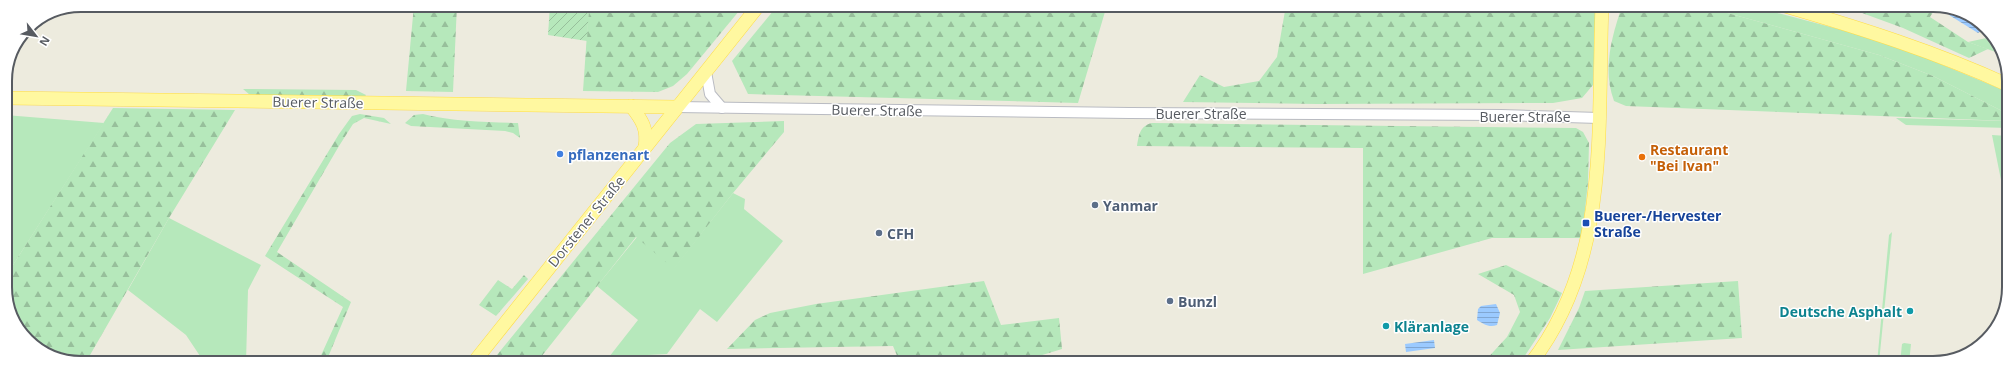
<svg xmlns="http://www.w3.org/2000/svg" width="2014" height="368" font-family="'Open Sans',sans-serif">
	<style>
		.grass { fill: #b6e8bb }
		.forest { fill: url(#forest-firs) }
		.garden { fill: url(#garden-furrows) }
		.water { fill: url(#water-rules) }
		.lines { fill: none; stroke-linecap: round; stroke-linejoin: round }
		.minor-casing { stroke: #b9bbc2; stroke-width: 12 }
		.major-casing { stroke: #ffdc44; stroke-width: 14 }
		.minor { stroke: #fff; stroke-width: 10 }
		.major { stroke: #fff8a0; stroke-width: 13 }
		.shop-dot { fill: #3f7fe0; stroke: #fff; stroke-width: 1.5 }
		.food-dot { fill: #e8710a; stroke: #fff; stroke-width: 1.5 }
		.service-dot { fill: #5c6f8a; stroke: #fff; stroke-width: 1.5 }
		.transit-dot { fill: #1a4fb4; stroke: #fff; stroke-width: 1.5 }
		.culture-dot { fill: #0f9aa8; stroke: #fff; stroke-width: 1.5 }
		.labels { text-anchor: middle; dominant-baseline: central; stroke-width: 3; stroke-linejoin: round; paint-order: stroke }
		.street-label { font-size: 14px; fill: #575b61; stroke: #fff }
		.food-label { font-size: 14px; font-weight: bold; fill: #c56008; stroke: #fff; text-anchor: start }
		.shop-label { font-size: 14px; font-weight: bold; fill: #366cbe; stroke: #fff; text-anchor: start }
		.service-label { font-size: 14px; font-weight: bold; fill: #4e5e75; stroke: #fff; text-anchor: start }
		.transit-label { font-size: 14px; font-weight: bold; fill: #164399; stroke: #fff; text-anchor: start }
		.culture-label { font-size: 14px; font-weight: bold; fill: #0d838f; stroke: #fff; text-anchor: end }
		.rim { fill: none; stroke: #575b61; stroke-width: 2 }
	</style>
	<defs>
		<pattern id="forest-firs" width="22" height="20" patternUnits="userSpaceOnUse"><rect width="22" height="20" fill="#b6e8bb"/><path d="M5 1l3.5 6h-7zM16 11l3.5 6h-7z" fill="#97bf9b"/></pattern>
		<pattern id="garden-furrows" width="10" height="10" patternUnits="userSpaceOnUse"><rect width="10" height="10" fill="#b6e8bb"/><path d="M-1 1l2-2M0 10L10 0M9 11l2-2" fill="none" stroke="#97bf9b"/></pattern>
		<pattern id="water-rules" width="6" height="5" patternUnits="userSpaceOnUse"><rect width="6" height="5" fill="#9bcaff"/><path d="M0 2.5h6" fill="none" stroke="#81a7d2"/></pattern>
	</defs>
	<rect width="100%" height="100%" fill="#edebde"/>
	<g class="grass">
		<path d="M1702,6H1751L1842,30L1902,48L2008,92V114L1933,76L1879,55Z"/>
		<path d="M1992,36L2001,54L1968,42L1991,37Z"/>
		<path d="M5,115L104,123L6,276Z"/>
		<path d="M1896,118L2008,121V128L1906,125Z"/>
		<path d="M1992,135L2008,136V215Z"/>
		<path d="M733,193L745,199L744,209L783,241L717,322L700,309L667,354L609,357L638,320L597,286L637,237L674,268Z"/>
		<path d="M169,218L261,265L248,290L246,362H204L186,335L128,290Z"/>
		<path d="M1892,232L1879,363H1877L1889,235Z"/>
		<path d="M1904,343L1911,344L1909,363H1900L1902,344Z"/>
	</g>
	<g class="forest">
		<path d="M414,5H457L453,92L406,91Z"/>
		<path d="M589,5H744L687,74L673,86L658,92L583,91Z"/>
		<path d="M778,5H1107L1078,103L748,94L732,61Z"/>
		<path d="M1286,5L1596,6L1593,85L1582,98L1553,103L1317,104L1183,102L1200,75L1224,87L1259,81L1277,57Z"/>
		<path d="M1622,6H1702L1879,55L1933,76L2008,114V121L1626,106L1614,101C1602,69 1612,36 1622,6Z"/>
		<path d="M1843,6H1937L1930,17L1968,42L1988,49L1969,58L1903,28Z"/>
		<path d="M243,89L356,90L366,95L362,98L250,95Z"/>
		<path d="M113,108L235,110L169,218L86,362H71L27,341L7,302L6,276Z"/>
		<path d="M360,114L384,118L391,124L364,118L353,124L339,146L277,252L351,302L326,362H318L343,307L265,256L339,134L352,116Z"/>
		<path d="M423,114C454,122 486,122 518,123L520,138L513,133L505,131L411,126L405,123L414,115Z"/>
		<path d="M784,121V132L733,193L674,269L636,237L541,357L492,361L670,143L696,124Z"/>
		<path d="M1152,123L1576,128L1583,132L1589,143L1588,182L1582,238H1492L1363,274V148L1137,146C1139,134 1140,126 1152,123Z"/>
		<path d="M1506,265L1562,293L1550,318L1520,363H1483L1507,337L1520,312L1514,295L1478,274Z"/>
		<path d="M524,275L528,279L496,316L479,305L498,280L512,289Z"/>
		<path d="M984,281L1001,325L1059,318L1062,349L1016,363H900L893,346L727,349L755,320L770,313L816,304Z"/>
		<path d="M1738,281L1742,338L1558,350L1579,308L1585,291Z"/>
	</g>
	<path class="garden" d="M550,5H589L587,41L548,35Z"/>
	<g class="water">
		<path d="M1948,8L1986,27V28L1978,33L1949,15Z"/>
		<path d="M1496,304L1500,313L1497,325C1489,328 1484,324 1477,320L1478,309L1481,306Z"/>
		<path d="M1434,340L1435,348L1406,352L1405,344Z"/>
	</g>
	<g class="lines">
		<defs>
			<g id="minor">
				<path d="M706,72L710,94L722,108"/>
				<path d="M677,107L1129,113L1501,115L1599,118"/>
			</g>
			<g id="major">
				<path d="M1785,6C1860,28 1936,52 2008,85"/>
				<path d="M5,98L677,107"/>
				<path d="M631,106C642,120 648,129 645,147"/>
				<path d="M474,362L759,5"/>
				<path d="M1531,363C1611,260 1597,128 1602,6"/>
			</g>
		</defs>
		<use href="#minor" class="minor-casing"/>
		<use href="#major" class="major-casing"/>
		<use href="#minor" class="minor"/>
		<use href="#major" class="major"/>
	</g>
	<circle class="shop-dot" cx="560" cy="154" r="4"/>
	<circle class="food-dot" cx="1642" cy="157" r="4"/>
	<g class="service-dot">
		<circle cx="1095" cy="205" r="4"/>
		<circle cx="879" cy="233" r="4"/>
		<circle cx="1170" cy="301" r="4"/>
	</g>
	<rect class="transit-dot" x="1582" y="219" width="8" height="8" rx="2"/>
	<g class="culture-dot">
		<circle cx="1910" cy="311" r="4"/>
		<circle cx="1386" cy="326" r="4"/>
	</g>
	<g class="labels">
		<g class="street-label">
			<text transform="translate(318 102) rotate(1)">Buerer Straße</text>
			<text transform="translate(877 110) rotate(1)">Buerer Straße</text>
			<text x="1201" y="113">Buerer Straße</text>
			<text x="1525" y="116">Buerer Straße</text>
			<text transform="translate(586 221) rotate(-51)">Dorstener Straße</text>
		</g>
		<g class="food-label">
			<text x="1650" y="149">Restaurant<tspan x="1650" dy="16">"Bei Ivan"</tspan></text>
		</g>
		<g class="shop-label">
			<text x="568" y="154">pflanzenart</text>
		</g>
		<g class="service-label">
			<text x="1103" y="205">Yanmar</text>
			<text x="887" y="233">CFH</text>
			<text x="1178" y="301">Bunzl</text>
		</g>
		<g class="transit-label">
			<text x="1594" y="215">Buerer-/Hervester<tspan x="1594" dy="16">Straße</tspan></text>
		</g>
		<g class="culture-label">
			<text x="1902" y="311">Deutsche Asphalt</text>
			<text x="1394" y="326" text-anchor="start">Kläranlage</text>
		</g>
	</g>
	<path d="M0 0H2014V368H0ZM81 12H1933A69 69 0 0 1 2002 81V287A69 69 0 0 1 1933 356H81A69 69 0 0 1 12 287V81A69 69 0 0 1 81 12Z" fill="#fff" fill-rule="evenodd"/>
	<path class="rim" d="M81 12H1933A69 69 0 0 1 2002 81V287A69 69 0 0 1 1933 356H81A69 69 0 0 1 12 287V81A69 69 0 0 1 81 12Z"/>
	<g transform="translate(36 36) rotate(121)" stroke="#ffffff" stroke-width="3" paint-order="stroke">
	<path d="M0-3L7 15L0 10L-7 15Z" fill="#575b61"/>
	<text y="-6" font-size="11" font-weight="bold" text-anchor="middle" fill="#575b61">N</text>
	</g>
</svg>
